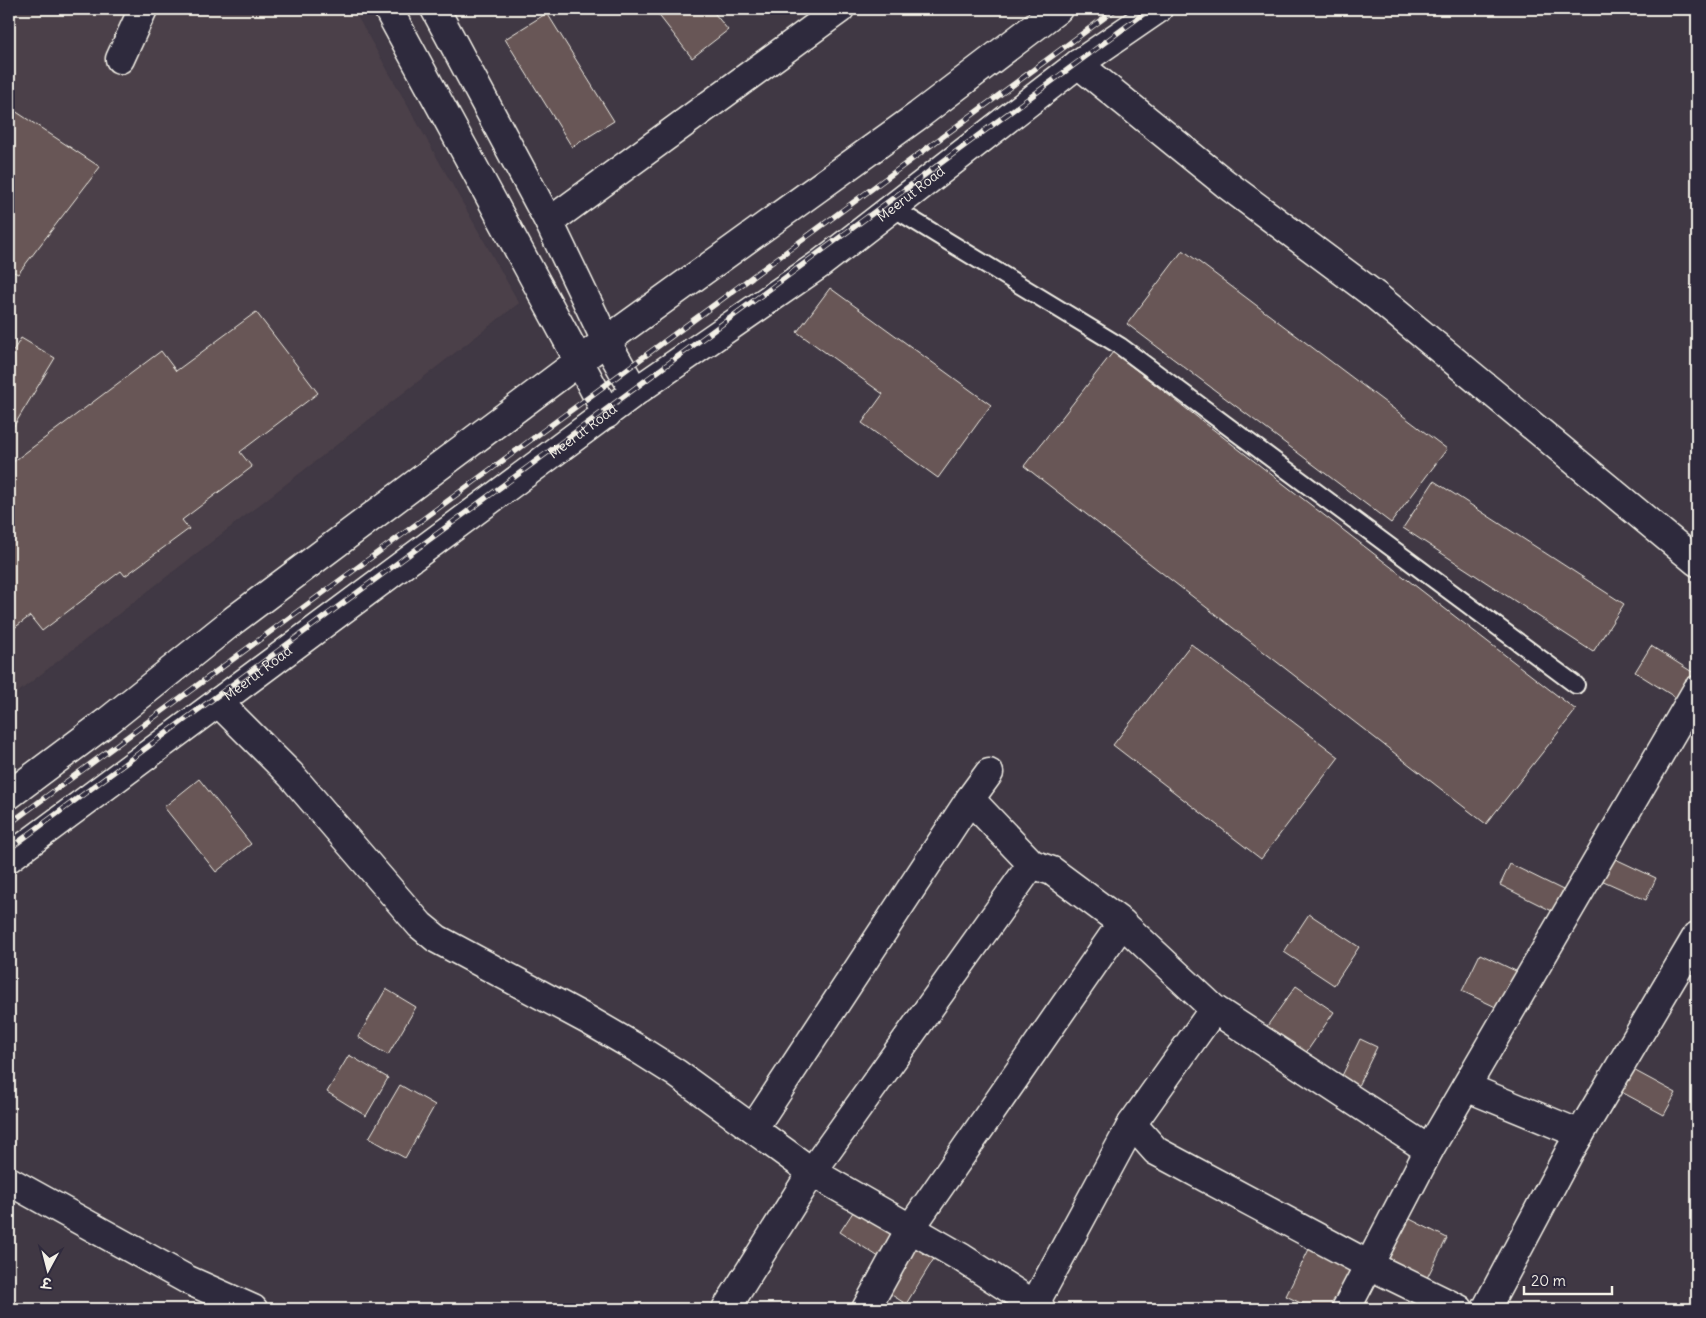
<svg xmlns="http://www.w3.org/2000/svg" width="1706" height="1318" font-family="Delius,'Playpen Sans Deva',sans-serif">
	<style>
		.built { fill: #4c4149 }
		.building { fill: #685756; stroke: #f4f1e8 }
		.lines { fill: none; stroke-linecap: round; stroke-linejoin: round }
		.lane-casing { stroke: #f4f1e8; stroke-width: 20 }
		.street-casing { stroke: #f4f1e8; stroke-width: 31 }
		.secondary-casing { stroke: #f4f1e8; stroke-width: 31 }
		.primary-casing { stroke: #f4f1e8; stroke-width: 31 }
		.lane { stroke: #2f2a3d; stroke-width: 16 }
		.street { stroke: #2f2a3d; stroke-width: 28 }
		.secondary { stroke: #2f2a3d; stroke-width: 28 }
		.primary { stroke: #2f2a3d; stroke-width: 28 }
		.rail-casing { stroke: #f4f1e8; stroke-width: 5.5 }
		.rail { stroke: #2f2a3d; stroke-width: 4; stroke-dasharray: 11; stroke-linecap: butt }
		.labels { text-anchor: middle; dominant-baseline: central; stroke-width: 4.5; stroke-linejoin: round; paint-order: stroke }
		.street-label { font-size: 14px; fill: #f4f1e8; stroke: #2f2a3d }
	</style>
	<rect width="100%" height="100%" fill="#403844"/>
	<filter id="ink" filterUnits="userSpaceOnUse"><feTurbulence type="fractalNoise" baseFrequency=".02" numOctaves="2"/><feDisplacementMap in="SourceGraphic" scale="10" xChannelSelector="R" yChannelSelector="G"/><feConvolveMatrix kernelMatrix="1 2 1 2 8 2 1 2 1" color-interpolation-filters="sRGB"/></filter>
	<g filter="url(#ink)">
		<path class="built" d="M9,9H353L519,303L9,699Z"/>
		<g class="building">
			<path d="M654,9H711L728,30L692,58Z"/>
			<path d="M547,13L614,121L572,147L505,39Z"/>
			<path d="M9,107L100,167L18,274L9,270Z"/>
			<path d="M1183,250L1447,449L1391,523L1127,324Z"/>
			<path d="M830,288L991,405L938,478L862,423L883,394L797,332Z"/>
			<path d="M256,312L318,393L240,452L252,467L182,520L189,529L125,576L121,571L42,631L30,616L9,632V465L161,351L176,371Z"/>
			<path d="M21,338L55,358L9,434V358Z"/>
			<path d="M1113,352L1576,710L1486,824L1024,466Z"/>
			<path d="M1434,481L1624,604L1593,652L1403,528Z"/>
			<path d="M1191,644L1339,757L1261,859L1113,745Z"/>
			<path d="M1651,646L1697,675L1681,701L1635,672Z"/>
			<path d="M199,779L251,844L216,872L164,807Z"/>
			<path d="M1609,856L1656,878L1646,900L1599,879Z"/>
			<path d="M1510,864L1563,890L1552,911L1500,885Z"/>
			<path d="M1309,914L1359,947L1334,985L1284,952Z"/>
			<path d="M1480,954L1520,973L1502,1010L1462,991Z"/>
			<path d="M1296,986L1334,1012L1301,1060L1262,1033Z"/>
			<path d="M386,989L416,1007L388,1055L358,1037Z"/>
			<path d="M1360,1039L1377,1047L1355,1092L1338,1084Z"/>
			<path d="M349,1055L388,1078L366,1116L327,1092Z"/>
			<path d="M1628,1067L1676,1093L1664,1115L1616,1089Z"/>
			<path d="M400,1085L435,1105L405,1158L369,1138Z"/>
			<path d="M857,1206L900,1234L882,1259L840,1232Z"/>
			<path d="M1404,1216L1447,1238L1426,1280L1382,1258Z"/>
			<path d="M908,1240L935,1257L906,1304L879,1287Z"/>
			<path d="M1312,1243L1359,1266L1338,1309H1313L1286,1296Z"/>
		</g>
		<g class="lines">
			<defs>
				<path id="lane" d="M893,208L1120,346L1576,685"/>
				<g id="street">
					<path d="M120,59L143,9"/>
					<path d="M1078,64L1226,184L1376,296L1697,562"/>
					<path d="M549,222L840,9"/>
					<path d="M218,702L291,775L420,925L437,939L588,1020L638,1049L676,1073L812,1172L962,1258L1041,1309"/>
					<path d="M970,799L1032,864L1052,871L1122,923L1214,1009L1429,1150"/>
					<path d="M1466,1087L1580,1134"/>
					<path d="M1132,1124L1156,1151L1371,1266L1459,1309"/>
					<path d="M753,1129L970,799L989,773"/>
					<path d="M9,1181L188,1280L253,1309"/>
					<path d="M726,1309L812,1172L1032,864"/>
					<path d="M866,1309L910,1229L1122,923"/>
					<path d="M1032,1309L1132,1124L1214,1009"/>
					<path d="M1346,1309L1429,1150L1697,690"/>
					<path d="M1486,1309L1570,1151L1697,936"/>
				</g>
				<g id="secondary">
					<path d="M388,9L579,361"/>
					<path d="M435,9L549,222L606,341"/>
				</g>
				<g id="primary">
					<path d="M606,341L635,392"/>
					<path d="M579,361L607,414"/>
					<path d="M9,795L108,721L234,620L606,341L919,115L1058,9"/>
					<path id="s1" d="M9,858L635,392L820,264L1078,64L1158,9"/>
				</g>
			</defs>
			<use href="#lane" class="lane-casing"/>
			<use href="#street" class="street-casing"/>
			<use href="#secondary" class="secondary-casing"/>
			<use href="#primary" class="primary-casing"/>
			<use href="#lane" class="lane"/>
			<use href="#street" class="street"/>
			<use href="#secondary" class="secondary"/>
			<use href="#primary" class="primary"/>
			<defs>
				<g id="rail">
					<path d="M9,824L1116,9"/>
					<path d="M9,849L1150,9"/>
				</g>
			</defs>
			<use href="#rail" class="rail-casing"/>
			<use href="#rail" class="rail"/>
		</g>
	</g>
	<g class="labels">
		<g class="street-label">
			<text stroke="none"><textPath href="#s1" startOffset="1120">Meerut Road</textPath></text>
			<text stroke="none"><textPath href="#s1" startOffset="715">Meerut Road</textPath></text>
			<text stroke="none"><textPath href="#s1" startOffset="310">Meerut Road</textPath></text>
		</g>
	</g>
	<rect width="1706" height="1318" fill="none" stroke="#2f2a3d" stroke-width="30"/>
	<rect x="15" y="15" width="1676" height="1288" fill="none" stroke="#f4f1e8" stroke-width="2" filter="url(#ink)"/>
	<g transform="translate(48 1270) rotate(187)" stroke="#2f2a3d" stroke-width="4" paint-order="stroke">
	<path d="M0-4L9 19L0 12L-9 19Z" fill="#f4f1e8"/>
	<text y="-8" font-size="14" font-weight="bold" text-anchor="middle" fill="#f4f1e8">उ</text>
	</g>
	<path d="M1524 1286v8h88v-8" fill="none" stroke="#f4f1e8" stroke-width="2.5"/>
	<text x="1531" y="1286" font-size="15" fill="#f4f1e8" stroke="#2f2a3d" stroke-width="4" paint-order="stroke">20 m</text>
</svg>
